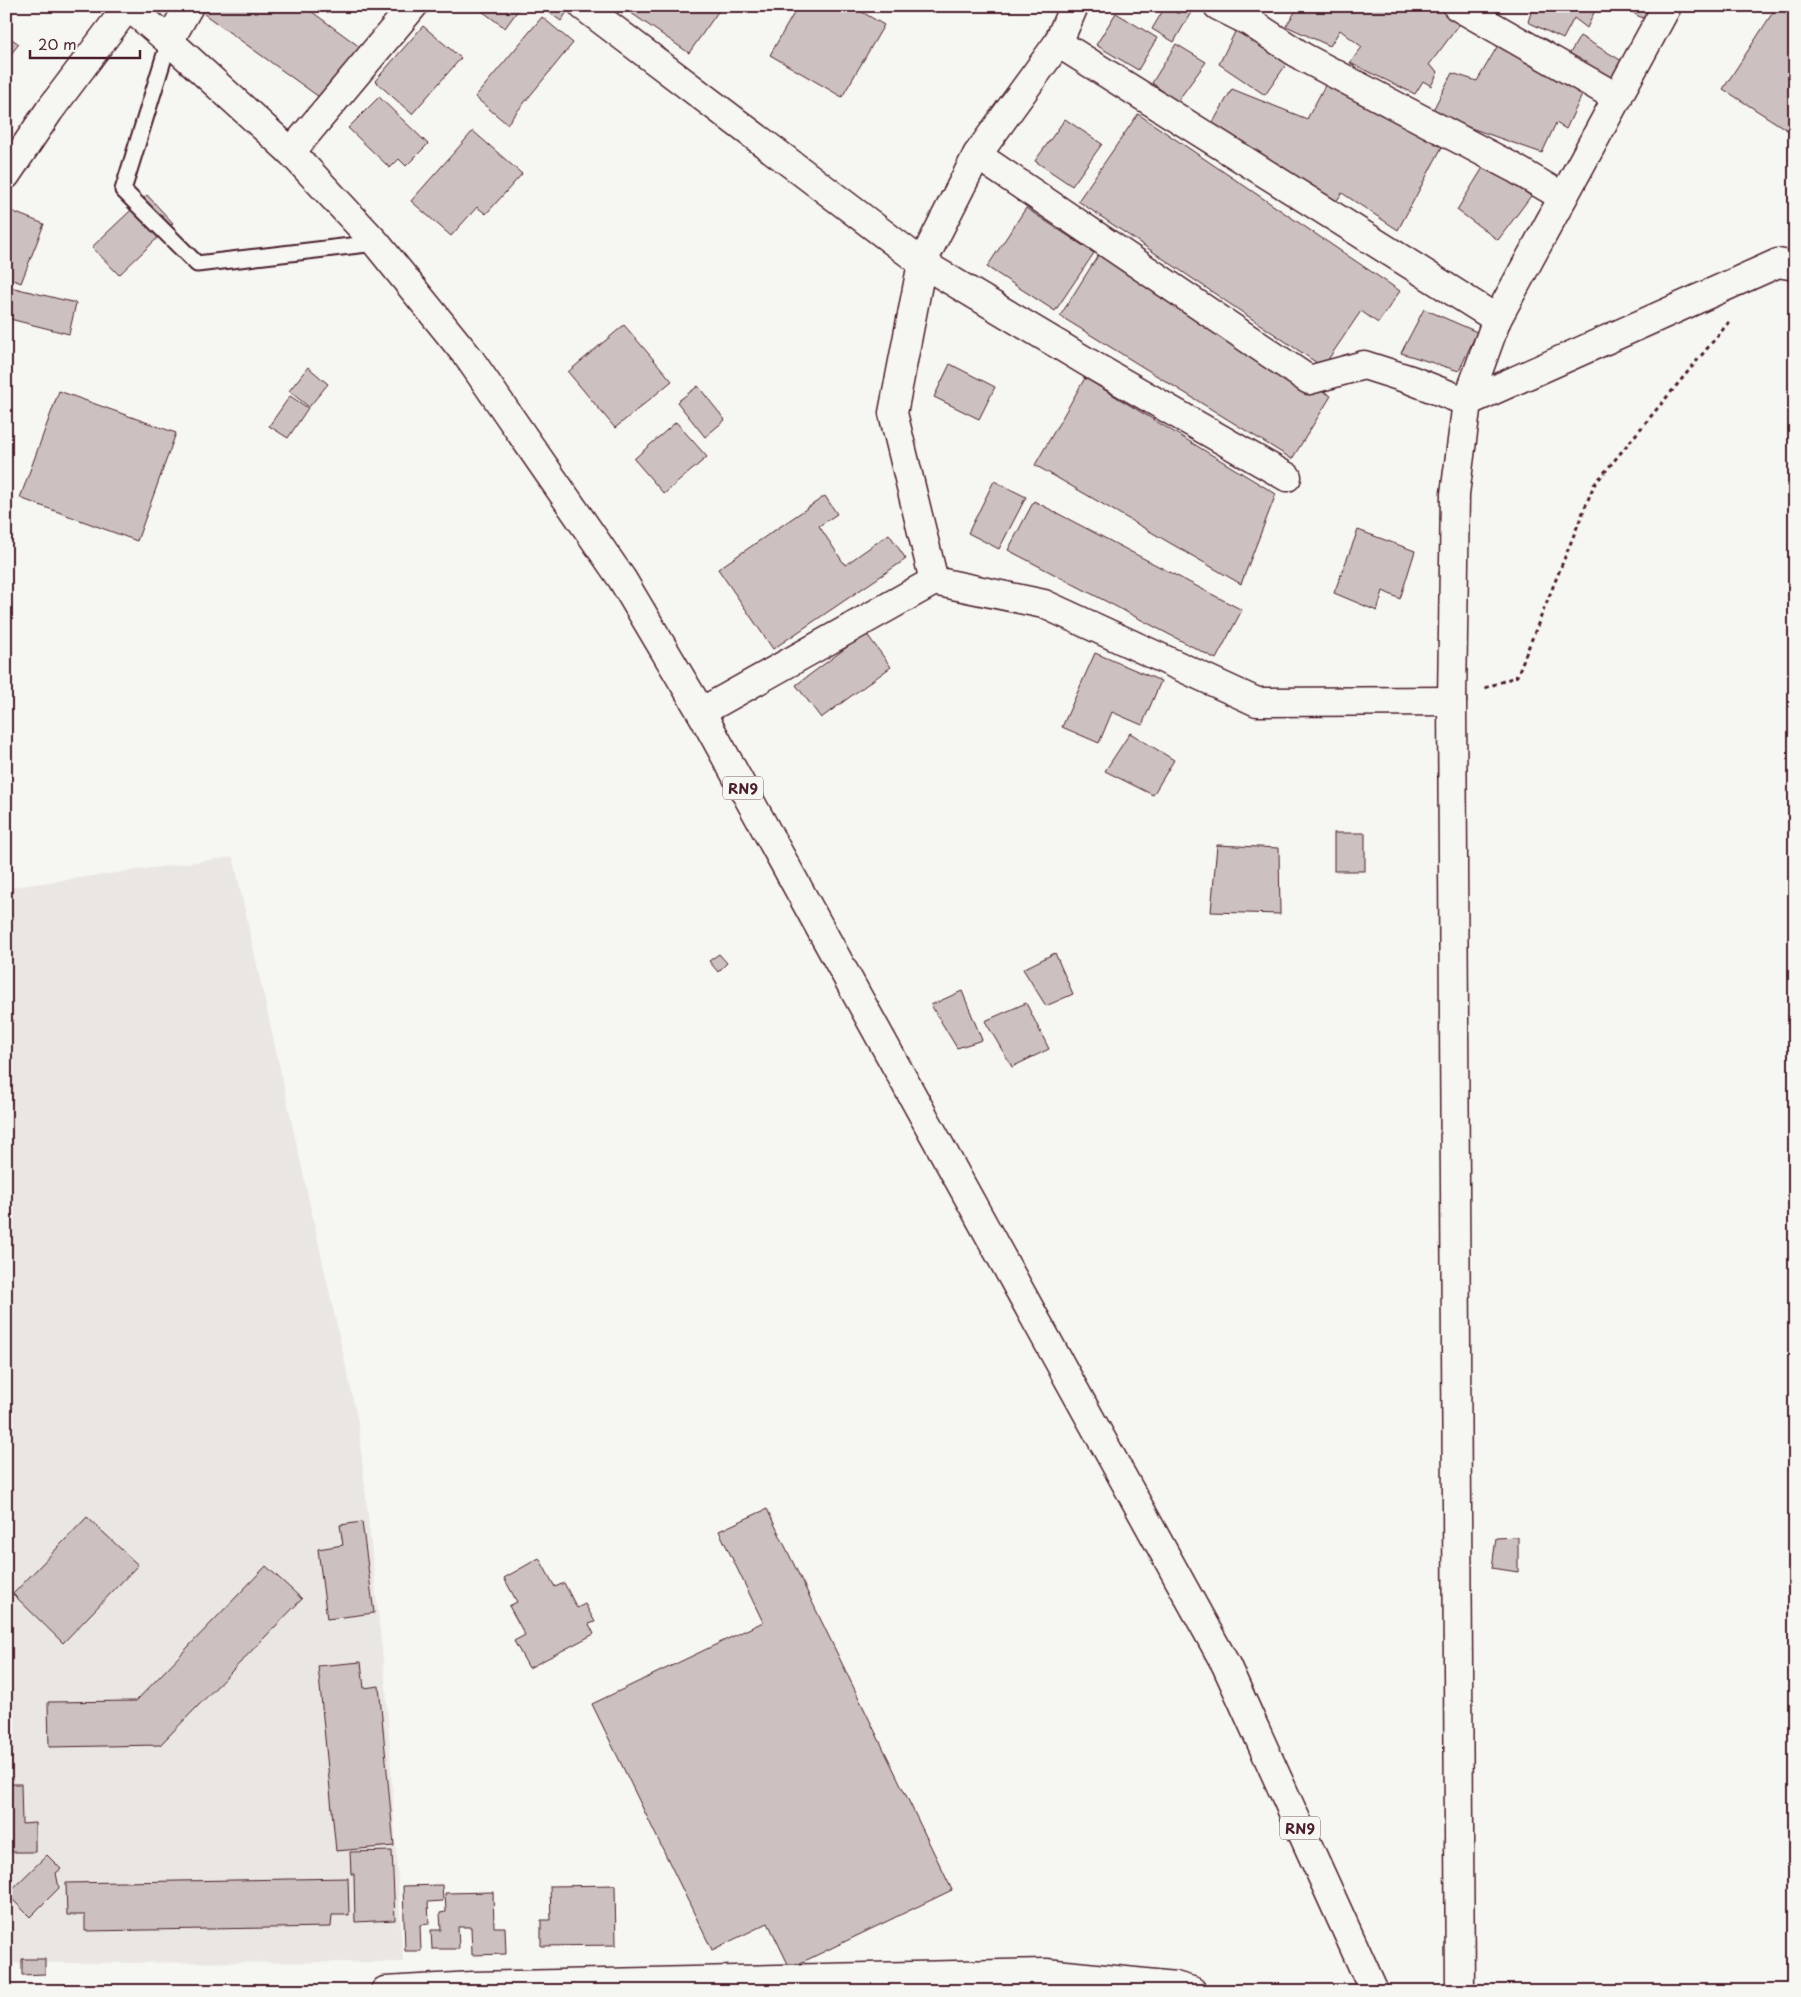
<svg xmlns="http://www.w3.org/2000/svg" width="1801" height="1997" font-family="'Playpen Sans',sans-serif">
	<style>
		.built { fill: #e9e6e3 }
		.building { fill: #ccc1c0; stroke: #4a1f2b }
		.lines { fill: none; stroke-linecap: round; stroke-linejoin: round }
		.lane-casing { stroke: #4a1f2b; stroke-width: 19 }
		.street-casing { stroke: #4a1f2b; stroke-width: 31 }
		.secondary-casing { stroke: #4a1f2b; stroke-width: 31 }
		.primary-casing { stroke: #4a1f2b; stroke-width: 31 }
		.path { stroke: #4a1f2b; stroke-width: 3; stroke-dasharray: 4 4; stroke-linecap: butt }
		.lane { stroke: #f6f6f2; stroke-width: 15 }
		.street { stroke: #f6f6f2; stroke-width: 28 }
		.secondary { stroke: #f6f6f2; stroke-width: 28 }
		.primary { stroke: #f6f6f2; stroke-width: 28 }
		.labels { text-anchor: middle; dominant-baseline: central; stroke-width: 4; stroke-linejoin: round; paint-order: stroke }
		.shield { fill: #f6f6f2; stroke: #7e6067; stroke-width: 1 }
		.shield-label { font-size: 14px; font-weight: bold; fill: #4a1f2b }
	</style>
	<rect width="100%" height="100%" fill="#f6f6f2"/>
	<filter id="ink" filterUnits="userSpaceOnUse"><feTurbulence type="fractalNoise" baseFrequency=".02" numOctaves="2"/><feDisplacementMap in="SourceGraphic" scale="10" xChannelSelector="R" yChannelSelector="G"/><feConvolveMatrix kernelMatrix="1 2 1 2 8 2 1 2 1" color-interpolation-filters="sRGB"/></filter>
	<g filter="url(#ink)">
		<path class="built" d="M233,857L358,1422L386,1689L403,1962L6,1963V888Z"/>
		<g class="building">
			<path d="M210,6H304L364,50L326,102L204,14Z"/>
			<path d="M475,6H521L505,28Z"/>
			<path d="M540,6H571L561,21Z"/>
			<path d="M621,6H722L689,53Z"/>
			<path d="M798,6H852L884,25L842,97L770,55Z"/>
			<path d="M1184,6L1194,7L1174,42L1152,29L1165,7L1179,14Z"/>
			<path d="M1299,6H1444L1465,17L1429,65L1438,72L1431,86L1423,81L1415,94L1350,63L1362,47L1340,30L1330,46L1286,26Z"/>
			<path d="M1533,6H1597L1587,28L1574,18L1563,39L1528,22Z"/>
			<path d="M1623,6H1655L1647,19L1638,16Z"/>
			<path d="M1777,6H1786L1795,12V135L1723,89Z"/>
			<path d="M1116,13L1157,38L1138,70L1096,45Z"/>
			<path d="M542,17L573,43L507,124L475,97Z"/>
			<path d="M423,26L461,58L412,114L375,81Z"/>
			<path d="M1238,26L1290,59L1265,95L1219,64Z"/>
			<path d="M6,35L19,44L6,60Z"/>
			<path d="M1580,36L1622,61L1611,81L1569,55Z"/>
			<path d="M1500,42L1583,93L1566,129L1556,123L1542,153L1431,114L1452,73L1477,81Z"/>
			<path d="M1176,44L1206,62L1177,102L1152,83Z"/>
			<path d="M1329,78L1443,145L1398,230L1342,193L1336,202L1212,124L1232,89L1307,119Z"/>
			<path d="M379,97L428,144L406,166L399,159L390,168L348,128Z"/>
			<path d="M1138,114L1400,291L1378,323L1361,311L1323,367L1078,201Z"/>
			<path d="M1065,119L1102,144L1072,186L1035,161Z"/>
			<path d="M473,131L522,174L486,214L477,207L451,236L411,201Z"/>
			<path d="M1484,166L1531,196L1498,240L1457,210Z"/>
			<path d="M147,195L173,223L119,275L92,247Z"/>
			<path d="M1026,208L1094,253L1055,311L987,267Z"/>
			<path d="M6,209L44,224L21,283L6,277Z"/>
			<path d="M1099,254L1331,396L1292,459L1060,316Z"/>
			<path d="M6,286L76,303L69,334L6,318Z"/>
			<path d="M1424,309L1477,332L1459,371L1401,353Z"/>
			<path d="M624,325L672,381L615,428L568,372Z"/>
			<path d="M950,364L995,387L979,419L934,397Z"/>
			<path d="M308,367L328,384L309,407L289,391Z"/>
			<path d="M1085,378L1276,494L1241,584L1035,465Z"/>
			<path d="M698,386L725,420L705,437L677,402Z"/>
			<path d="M59,391L176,433L137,541L20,498Z"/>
			<path d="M290,396L308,408L288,438L269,426Z"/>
			<path d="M676,422L707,457L664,494L634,459Z"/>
			<path d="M994,481L1026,497L999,549L968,533Z"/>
			<path d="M825,496L837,514L819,526L845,565L889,534L906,559L773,649L718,569Z"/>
			<path d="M1034,501L1242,610L1216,659L1008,550Z"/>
			<path d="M1358,530L1415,551L1400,599L1383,591L1377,611L1334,593Z"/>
			<path d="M866,633L891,667L821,718L796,685Z"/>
			<path d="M1095,653L1161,681L1142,725L1112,712L1099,743L1062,727Z"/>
			<path d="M1130,733L1174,760L1153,795L1105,771Z"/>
			<rect x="1334" y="833" width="31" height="38"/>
			<path d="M1217,845L1279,848L1280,914L1211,912Z"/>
			<path d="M1055,953L1073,994L1046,1006L1023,969Z"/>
			<path d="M719,954L727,963L718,972L709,961Z"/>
			<path d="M962,991L982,1040L957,1048L931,1005Z"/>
			<path d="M1026,1003L1049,1049L1012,1067L985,1021Z"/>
			<path d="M767,1509L952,1890L790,1968L768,1923L712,1950L592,1704L763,1622L719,1531Z"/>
			<path d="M87,1517L138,1565L63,1643L13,1594Z"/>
			<path d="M362,1522L374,1613L327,1619L318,1549L343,1545L340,1525Z"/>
			<path d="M1518,1537V1572L1492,1568L1496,1538Z"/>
			<path d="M539,1558L555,1587L564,1583L577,1608L585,1604L595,1622L589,1624L594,1634L529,1668L514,1641L525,1635L509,1606L517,1602L504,1578Z"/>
			<path d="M266,1566L302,1599L160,1745L49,1747L48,1702L136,1701Z"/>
			<path d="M361,1662L364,1688L379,1686L394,1846L336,1851L318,1666Z"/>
			<path d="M6,1760H9V1784H21L22,1824L35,1823V1852H6Z"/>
			<path d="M392,1851L395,1920L355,1922L354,1874H351L350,1852Z"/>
			<path d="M47,1855L61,1869L56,1873L59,1888L30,1917L7,1894Z"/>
			<path d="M348,1878L349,1915H332L331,1927L85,1931V1915H67L66,1883Z"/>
			<path d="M442,1885L443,1901L428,1902L429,1924L420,1925L421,1951H405L403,1886Z"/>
			<path d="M615,1885L616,1945L541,1946V1920H551L550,1886Z"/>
			<path d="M493,1892L494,1927H505L506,1954L472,1955L471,1927H458L459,1949H432L431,1930H441L440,1913L446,1912L445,1893Z"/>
			<path d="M22,1959H45V1974L22,1975Z"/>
		</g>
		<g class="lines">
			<defs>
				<path id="lane" d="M169,41L123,190L197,264L376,243"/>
				<g id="street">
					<path d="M583,6L922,263L1099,369L1287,477"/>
					<path d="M1218,6L1250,22L1303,57L1514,168L1563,197"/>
					<path d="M1457,6L1618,98"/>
					<path d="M169,41L189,6"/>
					<path d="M1058,43L1497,319"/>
					<path d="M291,152L413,6"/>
					<path d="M977,155L1309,380L1364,365L1411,380L1467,402L1778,263L1795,266"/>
					<path d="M6,175L49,111L128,6"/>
					<path d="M934,581L893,413L922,263L977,155L1058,43L1074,6"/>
					<path d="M701,712L934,581L1044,604L1257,702L1452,701"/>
					<path d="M385,1991L473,1986L1046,1973L1175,1986L1192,1991"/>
				</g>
				<path id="secondary" d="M1460,1991L1452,701L1455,494L1467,402L1497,319L1667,6"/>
				<path id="primary" d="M128,6L169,41L291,152L376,243L469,358L622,579L701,712L1226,1665L1374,1991"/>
			</defs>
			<use href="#lane" class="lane-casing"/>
			<use href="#street" class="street-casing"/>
			<use href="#secondary" class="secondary-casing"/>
			<use href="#primary" class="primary-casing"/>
			<path class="path" d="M1485,688L1517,676L1594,485L1729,322"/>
			<use href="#lane" class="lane"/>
			<use href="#street" class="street"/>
			<use href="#secondary" class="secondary"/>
			<use href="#primary" class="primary"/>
		</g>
	</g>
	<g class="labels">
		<g class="shield">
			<rect x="723" y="776.5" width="40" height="23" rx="4"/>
			<rect x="1280" y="1816.5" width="40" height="23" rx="4"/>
		</g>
		<g class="shield-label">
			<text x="743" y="788">RN9</text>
			<text x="1300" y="1828">RN9</text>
		</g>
	</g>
	<rect width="1801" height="1997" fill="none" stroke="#f6f6f2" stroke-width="25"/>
	<rect x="12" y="12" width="1776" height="1972" fill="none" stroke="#4a1f2b" stroke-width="2" filter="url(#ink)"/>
	<path d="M30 50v8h110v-8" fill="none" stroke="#4a1f2b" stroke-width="2.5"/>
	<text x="38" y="50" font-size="15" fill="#4a1f2b" stroke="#f6f6f2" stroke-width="4" paint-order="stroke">20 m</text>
</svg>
